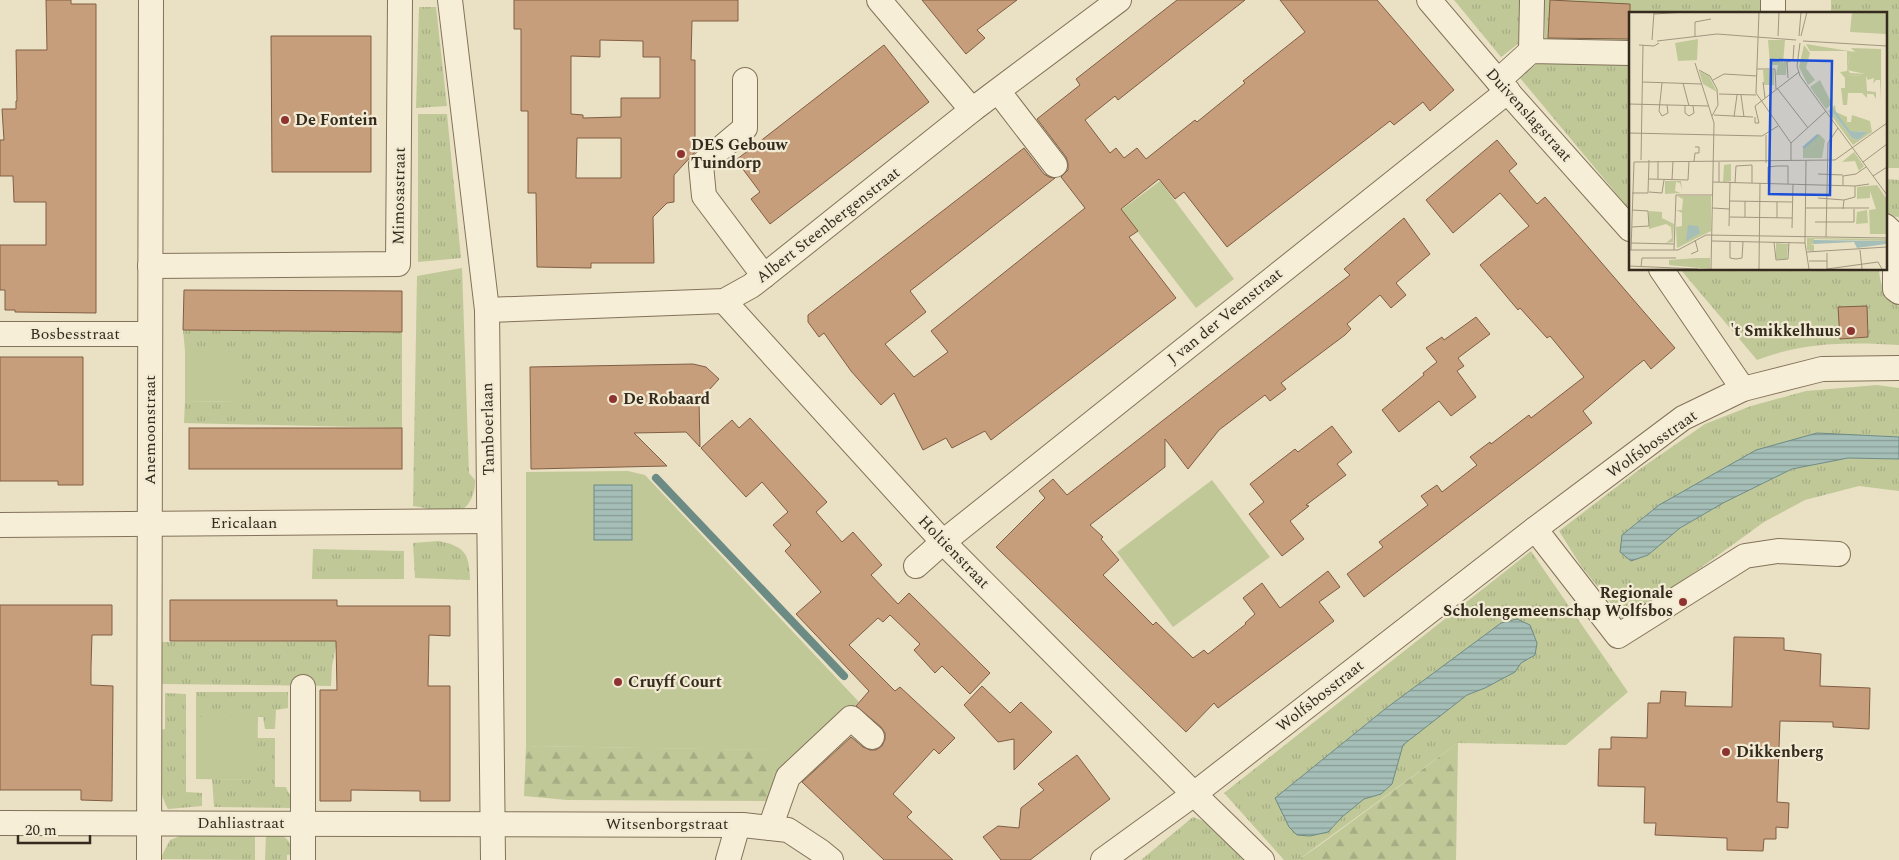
<svg xmlns="http://www.w3.org/2000/svg" width="1899" height="860" font-family="Spectral,serif">
	<style>
		.grass { fill: url(#grass-tufts); fill-rule: evenodd }
		.forest { fill: url(#forest-firs) }
		.park { fill: #c0c898 }
		.water { fill: url(#water-rules); stroke: #6d8b85 }
		.lines { fill: none; stroke-linecap: round; stroke-linejoin: round }
		.stream { stroke: #6d8b85; stroke-width: 8 }
		.building { fill: #c69e7c; stroke: #815e43; fill-rule: evenodd }
		.minor-casing { stroke: #83725b; stroke-width: 26 }
		.minor { stroke: #f6eed6; stroke-width: 24 }
		.poi-dot { fill: #8e3330; stroke: #f2ead2; stroke-width: 2 }
		.labels { text-anchor: middle; dominant-baseline: central; stroke-width: 4.5; stroke-linejoin: round; paint-order: stroke }
		.street-label { font-size: 16px; fill: #342a1e; stroke: #f2ead2 }
		.poi-label { font-size: 16px; font-weight: bold; fill: #342a1e; stroke: #f2ead2; text-anchor: start }
		.inset-river { fill: none; stroke: #a5beb7; stroke-width: 2.5 }
		.inset-road { fill: none; stroke: #a19781; stroke-width: 1 }
		.view { fill: #1d4ed8; fill-opacity: 0.15; stroke: #1d4ed8; stroke-width: 2.5 }
		.inset-edge { fill: none; stroke: #342a1e; stroke-width: 2.5 }
	</style>
	<defs>
		<pattern id="grass-tufts" width="24" height="20" patternUnits="userSpaceOnUse" patternTransform="scale(1.25)"><rect width="24" height="20" fill="#c0c898"/><path d="M3 7l-1-3M5 7V3M7 7l1-3M15 17l-1-3M17 17v-4M19 17l1-3" fill="none" stroke="#a6ac83"/></pattern>
		<pattern id="forest-firs" width="22" height="20" patternUnits="userSpaceOnUse" patternTransform="scale(1.25)"><rect width="22" height="20" fill="#c0c898"/><path d="M5 1l3.5 6h-7zM16 11l3.5 6h-7z" fill="#a6ac83"/></pattern>
		<pattern id="water-rules" width="6" height="5" patternUnits="userSpaceOnUse" patternTransform="scale(1.25)"><rect width="6" height="5" fill="#a5beb7"/><path d="M0 2.5h6" fill="none" stroke="#879b94"/></pattern>
	</defs>
	<rect width="100%" height="100%" fill="#eae0c3"/>
	<g class="grass">
		<path d="M1454,0H1521V30L1518,44L1501,57Z"/>
		<path d="M1544,0H1761L1760,14H1630V40L1545,39Z"/>
		<path d="M1831,0H1899V168H1885V14H1831Z"/>
		<path d="M419,7H436L447,106L416,108Z"/>
		<path d="M1539,62L1630,64V210L1520,78Z"/>
		<path d="M418,114H447L461,258L418,262Z"/>
		<path d="M1885,179L1899,180V217L1885,216Z"/>
		<path d="M462,268L469,473L475,480C476,493 468,513 452,513C440,512 426,508 413,506L417,276Z"/>
		<path d="M1680,269H1879C1880,288 1886,293 1899,306V345C1851,342 1802,342 1757,360Z"/>
		<path d="M183,330L402,332V428L184,423L185,402L236,401V352L185,351Z"/>
		<path d="M1877,385L1899,388V437L1863,435L1756,450L1659,505L1622,535L1648,555L1680,528L1723,503L1793,469L1848,458L1899,459V491L1859,486L1805,500L1764,522L1634,616L1624,620L1581,566L1559,531L1640,469L1705,424L1751,406L1806,391Z"/>
		<path d="M439,541C466,547 469,554 470,580L415,578L413,543Z"/>
		<path d="M313,549L404,551V579H312Z"/>
		<path d="M1531,551L1628,692L1566,745L1458,743L1298,860H1284L1224,793ZM1517,619L1535,655L1521,663L1515,672L1485,688L1467,695L1403,745L1392,784L1381,794L1364,799L1342,817L1328,832L1275,798L1385,709L1501,623Z"/>
		<path d="M337,641L332,666L331,686L160,684L161,642Z"/>
		<path d="M196,692H288V708L276,710L275,729H265L263,717H196Z"/>
		<path d="M165,693L186,694V792L202,793V806L168,809C155,786 159,756 159,730L165,729Z"/>
		<path d="M257,738H275V787H286L288,792L294,799L291,808L214,807L212,779L257,780Z"/>
		<path d="M1193,817L1206,822L1247,860H1141Z"/>
		<path d="M255,834V860L160,859L170,840L183,835Z"/>
		<path d="M266,835C285,835 288,835 294,854L287,855V860H265Z"/>
	</g>
	<g class="forest">
		<path d="M1458,743L1456,860H1298L1320,845Z"/>
		<path d="M526,746L772,750L774,779L767,801L567,800L524,796Z"/>
	</g>
	<g class="park">
		<path d="M1160,181L1234,279L1196,308L1121,210Z"/>
		<path d="M185,351H236L237,401L185,402Z"/>
		<path d="M628,471L645,475L859,702L774,779L771,750L526,746V472Z"/>
		<path d="M1212,480L1270,557L1173,627L1117,552Z"/>
		<path d="M258,716L257,780L196,779V717Z"/>
	</g>
	<g class="water">
		<path d="M1817,433L1899,437V459L1848,458L1792,469L1723,503L1680,528L1648,555L1631,561L1620,552L1622,535L1659,505L1756,450Z"/>
		<rect x="594" y="485" width="38" height="55"/>
		<path d="M1517,619L1530,625L1537,643L1535,655L1521,663L1515,672L1485,688L1467,695L1403,745L1392,784L1381,794L1364,799L1342,817L1328,832L1310,836L1297,835L1289,827L1275,798L1385,709L1501,623Z"/>
	</g>
	<g class="lines">
		<path class="stream" d="M656,478L844,676"/>
	</g>
	<g class="building">
		<path d="M46,0H71V4H96V313L15,312V310H5V290H0V245H46V202H14L13,176H0V140H4L2,109H16V101H17L16,50H47Z"/>
		<path d="M514,0H738V21H692L691,60H695V152L674,175V202L667,203L653,217L654,263H591V268L537,267L536,193H528V111H521V29H514ZM600,40L643,41V57H660V98H621V117L583,118V115L571,114V56L600,57ZM577,138H621V178H576Z"/>
		<path d="M922,0H1017L977,30L985,38L966,54Z"/>
		<path d="M1177,0H1245L1118,100L1115,96L1085,120L1110,153L1116,148L1124,158L1137,148L1146,159L1195,120L1197,122L1245,83L1243,81L1305,32L1280,0H1377L1454,90L1430,111L1423,102L1394,125L1390,121L1227,247L1184,192L1175,199L1159,179L1121,209L1138,231L1129,237L1176,298L991,440L985,431L952,448L946,438L923,450L894,393L881,405L851,371L824,333L819,337L808,322V315L1024,148L1044,174L1049,177L1055,178L910,291L926,312L885,344L914,377L948,352L931,331L1085,208L1061,177L1068,170V163L1066,157L1037,119L1080,85L1076,79Z"/>
		<path d="M1550,0L1630,4V39L1548,38Z"/>
		<path d="M271,36H371V172H272Z"/>
		<path d="M884,45L929,102L770,224L751,199L760,192L736,160Z"/>
		<path d="M1497,140L1517,164L1509,171L1537,204L1545,197L1675,348L1651,369L1644,360L1635,367L1583,411L1592,423L1364,597L1347,574L1383,547L1379,542L1428,505L1421,496L1437,485L1442,492L1477,465L1470,457L1490,442L1491,444L1529,415L1531,418L1584,377L1550,336L1547,338L1520,308L1518,310L1480,265L1529,226L1500,193L1453,233L1426,200Z"/>
		<path d="M1404,218L1430,254L1396,283L1406,295L1391,308L1380,295L1347,324L1351,329L1345,335L1281,383L1286,389L1270,401L1265,395L1219,430L1188,469L1165,439V467L1090,525L1103,537L1101,539L1119,560L1103,575L1153,625L1156,622L1193,658L1204,650L1208,654L1246,624L1245,623L1255,614L1243,598L1262,583L1280,608L1328,571L1340,587L1319,602L1334,621L1218,708L1214,703L1186,732L996,547L1045,498L1039,491L1053,479L1067,495L1350,275L1344,269Z"/>
		<path d="M184,290L402,291V332L183,330Z"/>
		<path d="M1867,306L1868,337L1840,339L1838,307Z"/>
		<path d="M1476,317L1490,334L1458,358L1464,366L1457,371L1476,397L1451,416L1439,401L1399,432L1382,410L1424,375L1423,373L1437,362L1426,348L1442,337L1444,340Z"/>
		<path d="M0,357H83V485H58V481H0Z"/>
		<path d="M693,364L706,367L719,379L699,401L700,447L686,432L634,433L667,466L531,469L530,367Z"/>
		<path d="M750,418L827,502L816,512L842,542L853,532L882,565L871,575L898,604L909,593L990,673L970,694L942,666L935,673L914,650L920,644L890,615L883,622L878,618L849,645L895,691L900,687L955,738L939,754L934,749L893,794L912,812L907,817L953,860H884L802,782L851,737L863,747L870,750H876L882,746L885,739V733L881,727L856,706L869,691L796,614L821,592L785,551L791,545L773,525L788,512L762,482L746,497L701,448L732,420L739,428Z"/>
		<path d="M1332,426L1352,452L1337,464L1346,475L1306,505L1309,506L1290,521L1304,539L1282,556L1249,514L1264,502L1250,484L1295,449L1298,452Z"/>
		<rect x="189" y="428" width="213" height="41"/>
		<path d="M170,600H337V606H450V636L429,635L428,686H450V801H420V791L351,790V801H320V690H337L336,641H170Z"/>
		<path d="M0,605H112V635H92L91,667V685L113,686L112,801L81,800V790H0Z"/>
		<path d="M1734,637L1784,638V650L1821,654L1820,686L1870,688L1869,729L1833,727V722L1780,721L1777,802L1789,803L1788,828L1776,827V839H1764L1763,851L1727,850V838L1655,835L1656,823H1644L1645,787L1598,786L1599,749H1611V737L1647,738L1648,703H1660L1661,691L1686,692L1685,706L1732,707Z"/>
		<path d="M982,686L1010,713L1021,702L1052,732L1014,770V739L998,742L964,705Z"/>
		<path d="M1077,755L1110,799L1030,860H1001L983,837L998,826L1019,828L1021,808L1044,790L1038,784Z"/>
	</g>
	<g class="lines">
		<defs>
			<g id="minor">
				<path d="M450,0L487,310L493,860"/>
				<path d="M879,0L972,110"/>
				<path d="M1429,0L1498,81L1630,229"/>
				<path d="M1773,14V0"/>
				<path d="M1531,51L1532,0"/>
				<path d="M745,80V128L701,165L704,196L764,276"/>
				<path d="M1498,81L1531,51L1630,53"/>
				<path d="M998,91L1055,165"/>
				<path d="M1885,226L1895,235V289L1899,292"/>
				<path d="M150,266L398,264L400,0"/>
				<path d="M1661,269L1743,389"/>
				<path d="M724,301L943,542L1194,794L1262,860"/>
				<path d="M487,310L724,301L751,286L764,276L972,110L1119,0"/>
				<path d="M0,334H150"/>
				<path d="M0,525L489,521"/>
				<path d="M1535,529L1618,636L1745,556L1778,551L1838,554"/>
				<path d="M916,566L943,542L1508,91"/>
				<path d="M303,687V860"/>
				<path d="M0,823L743,825L788,830L820,851L831,860"/>
				<path d="M770,828L788,777L851,718L872,737"/>
				<path d="M149,860L151,0"/>
				<path d="M728,860L738,825"/>
				<path d="M1103,860L1194,794L1535,529L1683,418L1743,389L1822,369L1899,368"/>
			</g>
		</defs>
		<use href="#minor" class="minor-casing"/>
		<use href="#minor" class="minor"/>
	</g>
	<g class="poi-dot">
		<circle cx="285" cy="120" r="5"/>
		<circle cx="681" cy="154" r="5"/>
		<circle cx="1851" cy="331" r="5"/>
		<circle cx="613" cy="399" r="5"/>
		<circle cx="1683" cy="602" r="5"/>
		<circle cx="618" cy="682" r="5"/>
		<circle cx="1726" cy="752" r="5"/>
	</g>
	<g class="labels">
		<g class="street-label">
			<text transform="translate(1529 115) rotate(48)">Duivenslagstraat</text>
			<text transform="translate(399 196) rotate(-89)">Mimosastraat</text>
			<text transform="translate(828 225) rotate(-38)">Albert Steenbergenstraat</text>
			<text transform="translate(1225 316) rotate(-39)">J van der Veenstraat</text>
			<text x="75" y="334">Bosbesstraat</text>
			<text transform="translate(488 429) rotate(-91)">Tamboerlaan</text>
			<text transform="translate(150 430) rotate(-90)">Anemoonstraat</text>
			<text transform="translate(1652 444) rotate(-35)">Wolfsbosstraat</text>
			<text x="244" y="523">Ericalaan</text>
			<text transform="translate(954 552) rotate(46)">Holtienstraat</text>
			<text transform="translate(1320 696) rotate(-38)">Wolfsbosstraat</text>
			<text x="241" y="823">Dahliastraat</text>
			<text x="667" y="824">Witsenborgstraat</text>
		</g>
		<g class="poi-label">
			<text x="295" y="120">De Fontein</text>
			<text x="691" y="145">DES Gebouw<tspan x="691" dy="18">Tuindorp</tspan></text>
			<text x="1841" y="331" text-anchor="end">'t Smikkelhuus</text>
			<text x="623" y="399">De Robaard</text>
			<text x="1673" y="593" text-anchor="end">Regionale<tspan x="1673" dy="18">Scholengemeenschap Wolfsbos</tspan></text>
			<text x="628" y="682">Cruyff Court</text>
			<text x="1736" y="752">Dikkenberg</text>
		</g>
	</g>
	<g transform="translate(1629 12)">
		<rect width="258" height="258" fill="#eae0c3"/>
		<path d="M69,27L68,48L49,49L46,31ZM139,28H156L154,51L158,47L157,63H147L149,53H141ZM175,33L181,41L177,56L186,68L179,73L170,55ZM222,36L252,37V88L251,68H247L244,72L245,66L239,68L236,62L218,58L221,43L247,41L226,40ZM134,58H145V73H135ZM70,59L80,64L88,80L74,72ZM218,59V63L235,64L233,81H219L218,93H214L212,76H216V66L211,60ZM191,68L203,92L197,97L181,75ZM206,93L207,100L218,105V110H222L223,103L241,109L243,120L224,133L199,99ZM205,98L220,119L239,120L229,128L223,126L202,99ZM225,140L235,154L230,159L226,149L213,150ZM102,152V169H105L94,170L95,153ZM36,169H52L53,178L51,171L47,170L46,179L52,181L36,182ZM238,198L239,211L227,212L228,200ZM20,199L33,200V206L45,212L44,230L37,231L43,226L42,215L37,212L20,217ZM178,226L257,227V229L185,227V232L181,233H185V239H181L178,238ZM147,231L159,232L158,247H147ZM67,246H81V257L40,253V248Z" fill="#c0c898" fill-rule="evenodd"/>
		<path d="M177,32L226,40H249L243,44L221,43L218,57L221,61L237,62L238,79L247,80V87L244,82H238V86L233,81L234,64L218,63V39H181Z" fill="#c0c898"/>
		<path d="M223,0H257V22L221,20ZM190,122L196,128L193,146H174V137ZM248,173L257,186V222H241L240,198L247,197L241,179V186L228,187V175ZM48,184H82V219L48,236L47,215L53,214V201L47,198H53L54,187Z" fill="#c0c898"/>
		<path d="M205,97L221,119L239,120L229,128L223,126L203,100ZM59,213L69,214L71,221L49,234L57,229ZM184,228L257,229V232L228,236L225,230L185,232Z" fill="#a5beb7"/>
		<path class="inset-river" d="M174,136L189,123"/>
		<path class="inset-road" d="M130,0L127,81L162,131V148M25,2L57,0M66,24V10L82,7M149,24L150,0M170,24L172,0M172,24L178,0M23,28L25,0M28,29L88,22L167,28M174,29L258,34M171,31L168,54L171,64L258,183M10,33L25,34L30,31M66,51L85,111L82,257M128,57H146L147,77M70,58L81,64L88,77L89,93L83,104M159,66L158,50L164,48L165,33M84,68L95,62L128,64M14,70L72,72M134,70L136,86M33,71L30,99L33,104L39,101L38,93M54,71L60,94M148,76L179,116M90,82L127,83M112,83L115,105M0,92L80,94M56,94V101L60,104L65,101L64,94M85,103L124,105M105,105L108,83M126,105V111H130L126,94L170,60M0,121L133,124L149,114M137,123V151M162,131L197,99M12,148L14,33M177,148L176,231L180,257M65,149L66,141H70V135H66M234,150L258,132M189,162L214,163M244,164L258,155M20,167L59,168L60,149M29,167V149M43,168L44,149M84,170L226,174L240,172M90,170V150M106,171L107,154L123,153V171M139,171V155L148,154H159V172M214,173V164L227,162L237,155M20,180L33,181L35,168M3,181H19L20,148M189,186L215,188M101,189L163,190M83,196L101,197M177,196H240M214,197L215,188L226,185V174M101,205L163,206M116,205V189M148,206V190M186,210H225V197M100,214L101,171M3,215L20,214L19,199L3,198M163,216L164,172M197,225L199,131L209,116M83,229L176,231M101,229V246L107,247L113,246L114,230M145,230L147,248L159,247L160,230M2,231L45,232M0,238H49L77,223L258,226M2,238L5,150L206,148L258,111M45,238L47,183H84M231,238L233,257M178,240L258,235M62,242L69,239L66,228M180,249H198M0,254L69,257M12,255L13,246H47M130,257L131,171M198,257L249,250L253,257M198,257V241"/>
		<path class="view" d="M142,48L203,49L201,183L140,182Z"/>
		<rect width="258" height="258" class="inset-edge"/>
	</g>
	<path d="M18 835v8h72v-8" fill="none" stroke="#342a1e" stroke-width="2.5"/>
	<text x="25" y="835" font-size="15" fill="#342a1e" stroke="#f2ead2" stroke-width="4" paint-order="stroke">20 m</text>
</svg>
